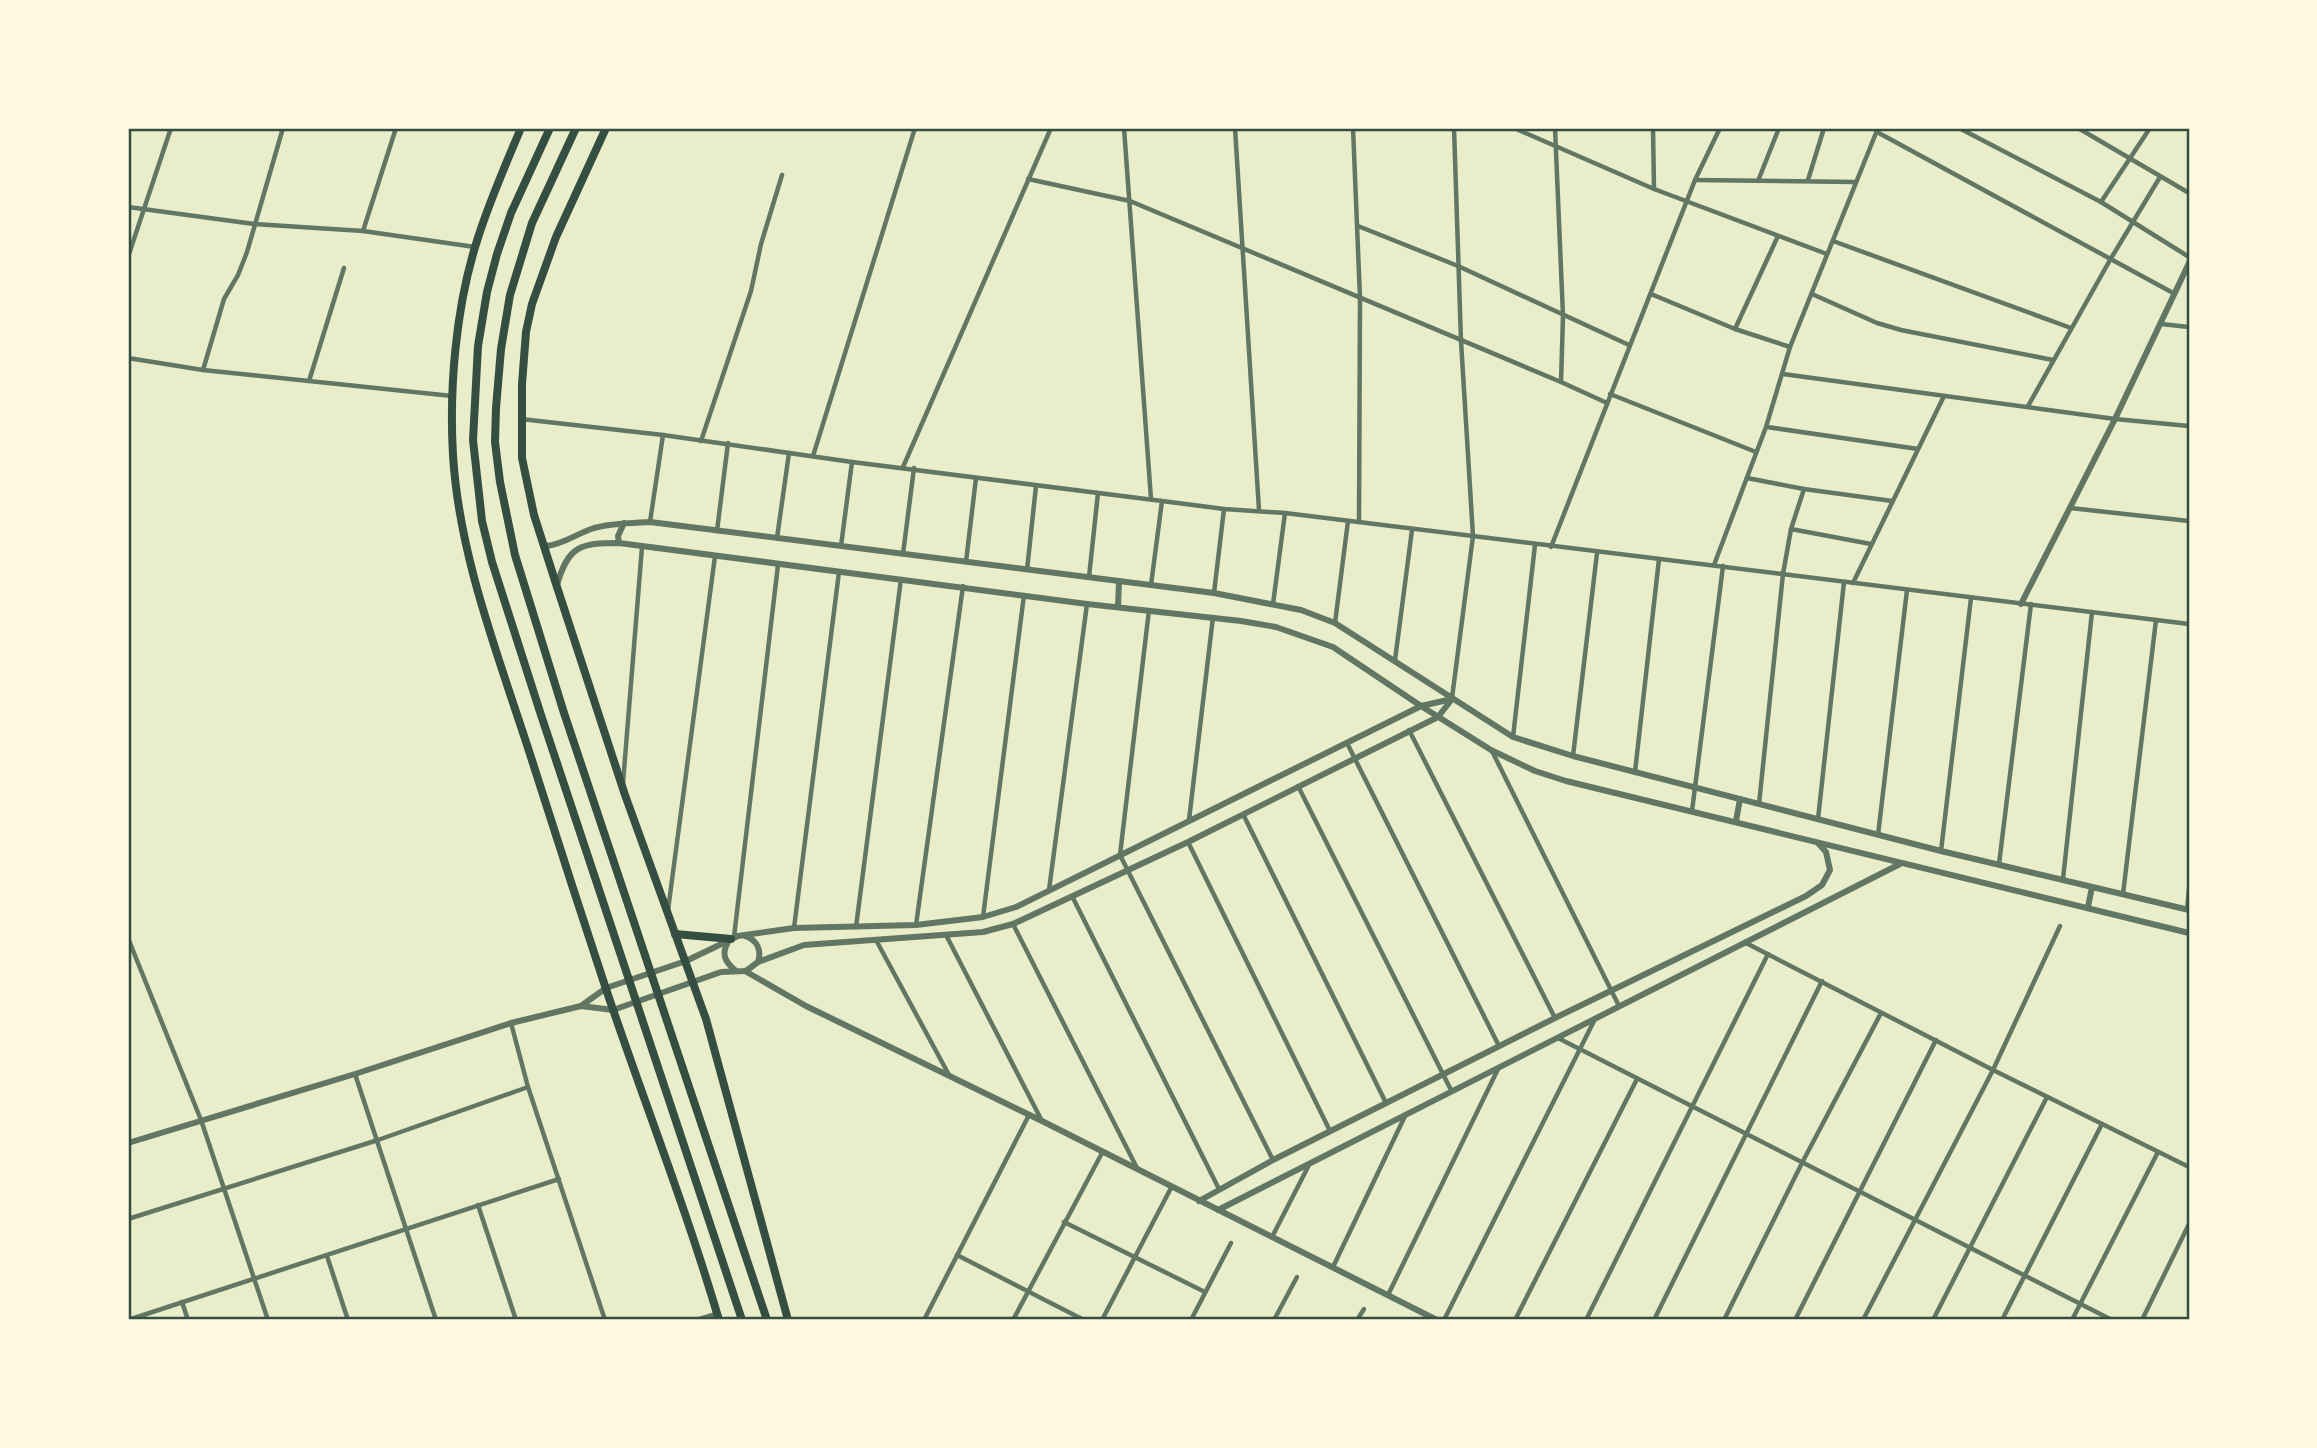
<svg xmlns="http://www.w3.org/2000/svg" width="2317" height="1448" font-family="'IBM Plex Sans',sans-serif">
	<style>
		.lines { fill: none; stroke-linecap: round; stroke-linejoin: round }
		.minor { stroke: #617663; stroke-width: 4.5 }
		.tertiary { stroke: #617663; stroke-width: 6 }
		.primary { stroke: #344e41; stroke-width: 8 }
		.trunk { stroke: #344e41; stroke-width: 8 }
		.neatline { fill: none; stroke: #344e41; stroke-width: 2.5 }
	</style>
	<rect width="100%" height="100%" fill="#e9edc9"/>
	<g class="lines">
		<g class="minor">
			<path d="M1124,128L1151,499"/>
			<path d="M1235,128L1259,510"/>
			<path d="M1353,128L1360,298L1359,522"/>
			<path d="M1514,128L1654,189L1827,254"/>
			<path d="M1555,128L1563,316L1561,382"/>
			<path d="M1653,128L1654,189"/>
			<path d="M1959,128L2101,202L2189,257"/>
			<path d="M2078,128L2189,193"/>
			<path d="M1877,132L2175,294"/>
			<path d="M1028,179L1130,201L1561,382L1607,403"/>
			<path d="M1695,180L1855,182"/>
			<path d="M1808,180L1824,128"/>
			<path d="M1758,181L1779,128"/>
			<path d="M2101,202L2150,128"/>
			<path d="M128,207L254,224L363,231L475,247"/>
			<path d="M1358,226L1458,266L1629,345"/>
			<path d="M363,231L396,128"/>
			<path d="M1833,241L2071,328"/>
			<path d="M128,257L171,128"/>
			<path d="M1651,294L1735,329L1790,347"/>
			<path d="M1812,294L1877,323L1901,330L2053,360"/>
			<path d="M2161,324L2189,327"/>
			<path d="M1735,329L1778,236"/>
			<path d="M128,358L203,370L452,396"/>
			<path d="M203,370L224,299L238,275L247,252L283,128"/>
			<path d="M1783,374L2115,419L2189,426"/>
			<path d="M309,381L344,268"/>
			<path d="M1610,394L1756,452"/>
			<path d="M2028,406L2110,260L2160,177"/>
			<path d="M521,419L663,435L852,462L1162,501L1224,509L1285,513L2189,624"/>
			<path d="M1767,427L1918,449"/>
			<path d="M701,441L751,291L761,244L782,175"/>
			<path d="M813,456L915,128"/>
			<path d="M903,467L1051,128"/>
			<path d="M1747,478L1804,489L1892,501"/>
			<path d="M2070,508L2189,521"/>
			<path d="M650,522L663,435"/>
			<path d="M1791,529L1871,544"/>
			<path d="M717,531L728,443"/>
			<path d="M777,538L789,453"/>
			<path d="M841,546L852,462"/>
			<path d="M1551,547L1695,180L1720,128"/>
			<path d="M903,554L914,468"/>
			<path d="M966,562L976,478"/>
			<path d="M1714,565L1766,427L1790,347L1878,128"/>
			<path d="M1027,570L1036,486"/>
			<path d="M1089,577L1098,493"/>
			<path d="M1853,583L1944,396"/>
			<path d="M1151,585L1162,501"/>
			<path d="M1214,593L1224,509"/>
			<path d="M1273,604L1285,513"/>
			<path d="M1149,610L1120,855L1273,1160"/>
			<path d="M1335,623L1348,521"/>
			<path d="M1395,660L1412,530"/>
			<path d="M1452,698L1473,536L1461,341L1454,128"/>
			<path d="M1409,730L1555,1018"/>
			<path d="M1513,737L1535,545"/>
			<path d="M1347,743L1499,1046"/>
			<path d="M1492,751L1619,1006"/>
			<path d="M1573,756L1597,553"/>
			<path d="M1635,772L1659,559"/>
			<path d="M623,783L642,547"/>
			<path d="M1298,786L1451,1090"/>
			<path d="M1759,804L1783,574L1791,529L1804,489"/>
			<path d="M1692,811L1723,566"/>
			<path d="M1243,814L1386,1103"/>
			<path d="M1818,819L1844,582"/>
			<path d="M1189,820L1213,617"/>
			<path d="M1878,835L1907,590"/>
			<path d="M1188,842L1330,1131"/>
			<path d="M1941,851L1971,598"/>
			<path d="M1999,864L2031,604"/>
			<path d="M2063,879L2092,612"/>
			<path d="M1049,890L1087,604"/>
			<path d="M2123,894L2156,620"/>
			<path d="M1072,896L1219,1189"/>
			<path d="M668,910L715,556"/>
			<path d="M2187,910L2189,888"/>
			<path d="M983,917L1024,595"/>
			<path d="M1013,924L1137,1168"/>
			<path d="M916,925L963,586"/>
			<path d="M856,927L901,579"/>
			<path d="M794,928L839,572"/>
			<path d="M946,935L1042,1121"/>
			<path d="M734,937L778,565"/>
			<path d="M128,938L201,1120L268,1320"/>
			<path d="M876,940L949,1075"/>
			<path d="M1746,943L1993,1070L2189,1167"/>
			<path d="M511,1023L528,1087L605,1320"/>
			<path d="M1558,1038L2112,1320"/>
			<path d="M355,1074L436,1320"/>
			<path d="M478,1205L516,1320"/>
			<path d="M128,1219L378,1140L528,1087"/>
			<path d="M1064,1222L1205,1292"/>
			<path d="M1272,1237L1310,1163"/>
			<path d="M957,1255L1084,1320"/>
			<path d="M327,1256L348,1320"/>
			<path d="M1333,1267L1405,1116"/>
			<path d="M1388,1295L1498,1069"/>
			<path d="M182,1302L188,1320"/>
			<path d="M128,1320L559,1179"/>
			<path d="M696,1320L716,1314"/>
			<path d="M924,1320L1029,1115"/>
			<path d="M1013,1320L1102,1153"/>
			<path d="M1102,1320L1171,1188"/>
			<path d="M1191,1320L1231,1243"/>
			<path d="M1274,1320L1297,1277"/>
			<path d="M1357,1320L1364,1309"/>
			<path d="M1444,1320L1594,1021"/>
			<path d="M1515,1320L1637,1079"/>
			<path d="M1586,1320L1768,954"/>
			<path d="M1654,1320L1822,981"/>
			<path d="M1724,1320L1802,1163L1881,1013"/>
			<path d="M1795,1320L1936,1040"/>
			<path d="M1863,1320L1993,1070L2060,926"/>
			<path d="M1933,1320L2047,1097"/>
			<path d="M2002,1320L2102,1124"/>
			<path d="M2072,1320L2158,1152"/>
			<path d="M2142,1320L2189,1224"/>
		</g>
		<g class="tertiary">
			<path d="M542,542L547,546C564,544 578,533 594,528C612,523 632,523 650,522L1214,593L1301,610L1335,623L1513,737L1573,756L1941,851L2189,910"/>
			<path d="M619,543L618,536L624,523"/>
			<path d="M557,585C568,546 580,543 619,543L1087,604L1241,621L1276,627L1333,647L1421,706L1491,750L1535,771L1566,781L2189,933"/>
			<path d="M2021,604L2115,419L2189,263"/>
			<path d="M1118,607L1119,581"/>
			<path d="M1736,821L1740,799"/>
			<path d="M2088,907L2092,887"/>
			<path d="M745,936C757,940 762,950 758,962"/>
			<path d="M728,942C721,954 725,962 735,970"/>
			<path d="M745,971L806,1006L1042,1121L1437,1320"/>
			<path d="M581,1006L606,988L686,961L738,936L794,928L916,925L983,917L1016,907L1421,706L1452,699"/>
			<path d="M128,1143L355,1074L511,1023L581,1006L613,1010L721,972L746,971L758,962L804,945L983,932L1013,924L1188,842L1438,717L1452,699"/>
			<path d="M1199,1201L1273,1160L1555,1018L1806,896L1822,885L1830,870L1826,852L1818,843"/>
			<path d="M1218,1210L1900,864"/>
		</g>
		<g class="primary">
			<path d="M521,128C505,166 488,204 476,244C456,308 449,388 453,455C459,556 498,655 529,751C554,830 580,910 606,989C643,1099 686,1208 719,1320"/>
			<path d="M606,128L556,237L532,304L526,332L522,384V458L534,515L557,587L625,795L706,1019L788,1320"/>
			<path d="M675,934L731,939"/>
		</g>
		<g class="trunk">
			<path d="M550,128L511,213L497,254L487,292L478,346L473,440L482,521L492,562L541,715L742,1320"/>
			<path d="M576,128L532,223L510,295L501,349L496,408L495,442L500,482L515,555L564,713L767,1320"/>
		</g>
	</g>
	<rect width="2317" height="1448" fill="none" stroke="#fefae0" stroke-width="259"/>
	<rect x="130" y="130" width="2058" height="1188" class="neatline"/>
</svg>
